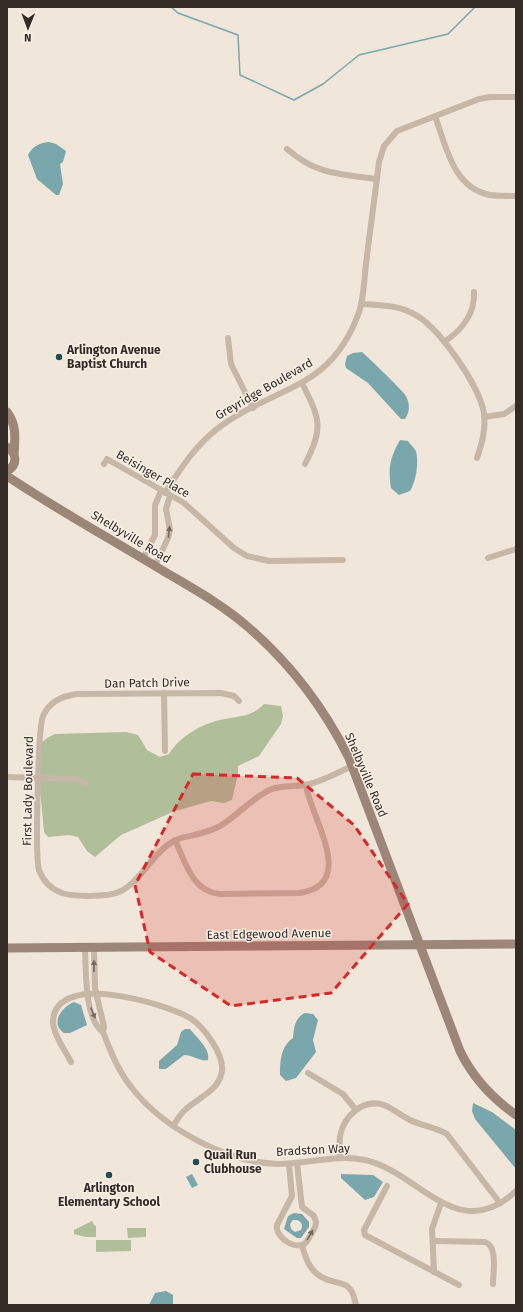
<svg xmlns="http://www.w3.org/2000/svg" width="523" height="1312" font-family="'Fira Sans',sans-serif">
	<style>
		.green { fill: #b0be9a }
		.water { fill: #7aa7ac; fill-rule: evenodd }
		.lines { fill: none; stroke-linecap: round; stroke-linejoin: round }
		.stream { stroke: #7aa7ac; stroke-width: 1.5 }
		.street { stroke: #c7b7a6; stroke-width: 6 }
		.secondary { stroke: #9b8678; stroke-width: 9 }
		.oneway { fill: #766a60 }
		.marked { fill: #d62828; fill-opacity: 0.2; stroke: #d62828; stroke-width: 3; stroke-dasharray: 8 5; stroke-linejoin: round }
		.poi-dot { fill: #1e4d53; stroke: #f8f0e5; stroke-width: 1.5 }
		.labels { text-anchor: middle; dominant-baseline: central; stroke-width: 3; stroke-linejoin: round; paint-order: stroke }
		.poi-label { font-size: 12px; font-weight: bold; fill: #342b27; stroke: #f8f0e5; text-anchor: start }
		.street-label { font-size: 12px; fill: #342b27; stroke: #f8f0e5 }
	</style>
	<rect width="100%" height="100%" fill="#f0e6d9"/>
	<g class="green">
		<path d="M264,704L281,706L283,716L281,724L259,756L238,766V774L232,800L224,803L211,801L175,811L121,835L95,857L87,851L78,837L69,835L48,837L44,832L39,777V745L47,738L55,734L126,732L138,735L147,750L160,757L169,754C181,735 203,723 225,719C241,716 253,716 264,704Z"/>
		<path d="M92,1221L94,1225L96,1226V1237H86L74,1234V1230Z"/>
		<path d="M127,1228H146V1237L128,1238Z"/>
		<path d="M96,1240H131V1251L96,1252Z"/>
	</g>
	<g class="water">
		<path d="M49,142L56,144L66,151L63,162L60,164L63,184L59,195H56L37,179L28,155C33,146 39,143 49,142Z"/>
		<path d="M362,352C366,355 405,393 406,396C410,404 410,412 405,419H401L368,383L346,368L345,364L347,356L353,353Z"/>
		<path d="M400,440L408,441C410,444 414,448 416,451C419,464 416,481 410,491L399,495L391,488C388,467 390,458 400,440Z"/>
		<path d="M74,1002L81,1005L87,1025L70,1033H64C49,1023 63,1006 74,1002Z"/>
		<path d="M305,1013L313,1014L318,1020L313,1040L316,1052L296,1078L286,1081L280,1075C280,1061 281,1046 293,1038C294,1027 295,1018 305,1013Z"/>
		<path d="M185,1029H190C196,1037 211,1049 208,1060C201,1062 193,1055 184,1055L166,1069H159V1061L177,1045L181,1032Z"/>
		<path d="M473,1103L492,1112L516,1130V1169L475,1119L472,1111Z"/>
		<path d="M192,1174L198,1185L192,1188L186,1177Z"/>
		<path d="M341,1174L373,1175L383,1182L374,1197L365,1200L341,1178Z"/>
		<path d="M294,1213L302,1214L309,1222V1227L301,1238H297L284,1229L288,1216ZM297,1220C302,1222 303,1225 301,1230L295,1232L291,1229L290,1224L293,1220Z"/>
		<path d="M166,1291L173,1295V1305H149L155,1293Z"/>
	</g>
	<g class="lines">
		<path class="stream" d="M171,7L178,13L238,35L240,75L294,100L323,84L359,55L448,34L475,7"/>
		<g class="street">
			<path d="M435,116C446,146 453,188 490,195C498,196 507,196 515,196"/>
			<path d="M287,149C317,175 339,174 377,179"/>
			<path d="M361,304C378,305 396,305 412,313C438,325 479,385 484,413C486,429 482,443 477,458"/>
			<path d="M228,338L231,364L253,408"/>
			<path d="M444,342C462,330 475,315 474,292"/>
			<path d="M302,383C320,419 324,427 305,464"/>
			<path d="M484,417L504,414L516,406"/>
			<path d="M104,464L107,459L184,503L234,548L247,556L269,561L343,560"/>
			<path d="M165,493C181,468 196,444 221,426C277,385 331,391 359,312C364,298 364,280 366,264C370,230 375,196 379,162L384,146L397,131L479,99L490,97H516"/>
			<path d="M143,558L155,535V505L161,491"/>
			<path d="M488,558L516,549"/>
			<path d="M155,566L168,538L170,530L166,509L170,496"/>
			<path d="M164,693L165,751"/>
			<path d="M239,701L234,696L221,693L77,694C62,696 49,702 43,716C38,728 35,858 39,870C43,881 51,889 62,893C74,897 107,897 119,892C140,883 153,852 174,841C180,837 188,837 194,835C203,833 212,830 220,826C237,816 254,796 272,789C284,785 298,787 310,784C325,780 339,772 352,766"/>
			<path d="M7,777L77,779L86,784"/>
			<path d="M175,840C185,861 192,892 220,894L299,893C359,885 310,817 306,785"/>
			<path d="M85,947C86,968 84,1019 103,1032"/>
			<path d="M94,947L95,988L104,1027L103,1032C111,1052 118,1071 132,1088C163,1128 227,1163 278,1164C307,1164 336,1154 365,1160C419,1172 458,1246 516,1191"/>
			<path d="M71,1062C65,1050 53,1034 53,1021C56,970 166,1004 190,1018C204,1027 224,1054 222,1071C219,1091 199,1097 186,1109C181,1113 177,1120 173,1126"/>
			<path d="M308,1073L343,1094L356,1110"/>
			<path d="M340,1158C340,1151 339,1143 340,1136C344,1116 363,1098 384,1105C394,1109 401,1116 410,1120C422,1126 436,1127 447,1134L500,1203"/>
			<path d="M289,1164L292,1196L277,1225C275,1236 293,1250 304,1244C308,1242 309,1237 311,1234C314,1230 316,1226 316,1222L314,1216L302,1207L297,1163"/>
			<path d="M387,1186L364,1230L365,1235L459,1285"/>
			<path d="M434,1241L485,1242C498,1246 493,1273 493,1284"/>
			<path d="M302,1245C306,1262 313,1277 332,1281C338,1283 345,1283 349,1288C354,1292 354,1299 356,1305"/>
			<path d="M434,1272L432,1229L441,1203"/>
		</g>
		<g class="secondary">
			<path d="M7,412C17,425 15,439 14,454"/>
			<path d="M7,447C17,453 18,465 7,471"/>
			<path d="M7,476C56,509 109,538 160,569C190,587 222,604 248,627C291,664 324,708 349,758L460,1051C473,1078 492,1098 516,1115"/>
			<path d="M7,948L516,944"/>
		</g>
	</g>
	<defs><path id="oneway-solid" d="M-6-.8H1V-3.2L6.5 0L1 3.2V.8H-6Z"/></defs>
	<g class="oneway">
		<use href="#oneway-solid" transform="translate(169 532) rotate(-84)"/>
		<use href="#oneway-solid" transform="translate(94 966) rotate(-90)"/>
		<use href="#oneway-solid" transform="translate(93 1013) rotate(68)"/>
		<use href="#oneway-solid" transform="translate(310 1235) rotate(-60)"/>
	</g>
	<path class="marked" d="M193,774L297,778L354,825L408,904L331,993L231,1006L150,952L135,885Z"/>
	<g class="poi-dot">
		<circle cx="59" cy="357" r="4"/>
		<circle cx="196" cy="1162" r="4"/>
		<circle cx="109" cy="1175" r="4"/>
	</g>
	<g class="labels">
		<g class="poi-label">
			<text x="67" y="350">Arlington Avenue<tspan x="67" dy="14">Baptist Church</tspan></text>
			<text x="204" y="1155">Quail Run<tspan x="204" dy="14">Clubhouse</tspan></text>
			<text x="109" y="1188" text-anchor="middle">Arlington<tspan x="109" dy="14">Elementary School</tspan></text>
		</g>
		<g class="street-label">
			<text transform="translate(264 389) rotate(-30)">Greyridge Boulevard</text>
			<text transform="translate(153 474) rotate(30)">Beisinger Place</text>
			<text transform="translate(131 537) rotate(31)">Shelbyville Road</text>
			<text transform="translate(147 683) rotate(-1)">Dan Patch Drive</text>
			<text transform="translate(366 775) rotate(67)">Shelbyville Road</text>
			<text transform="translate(28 791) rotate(-89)">First Lady Boulevard</text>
			<text transform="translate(269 934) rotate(-1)">East Edgewood Avenue</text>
			<text transform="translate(313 1150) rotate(-3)">Bradston Way</text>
		</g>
	</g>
	<rect width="523" height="1312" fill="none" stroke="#342b27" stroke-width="16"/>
	<g transform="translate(28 28) rotate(181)" stroke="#f8f0e5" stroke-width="3" paint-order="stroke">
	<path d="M0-3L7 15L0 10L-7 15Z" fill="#342b27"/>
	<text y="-6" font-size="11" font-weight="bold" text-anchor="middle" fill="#342b27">N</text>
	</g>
</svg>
